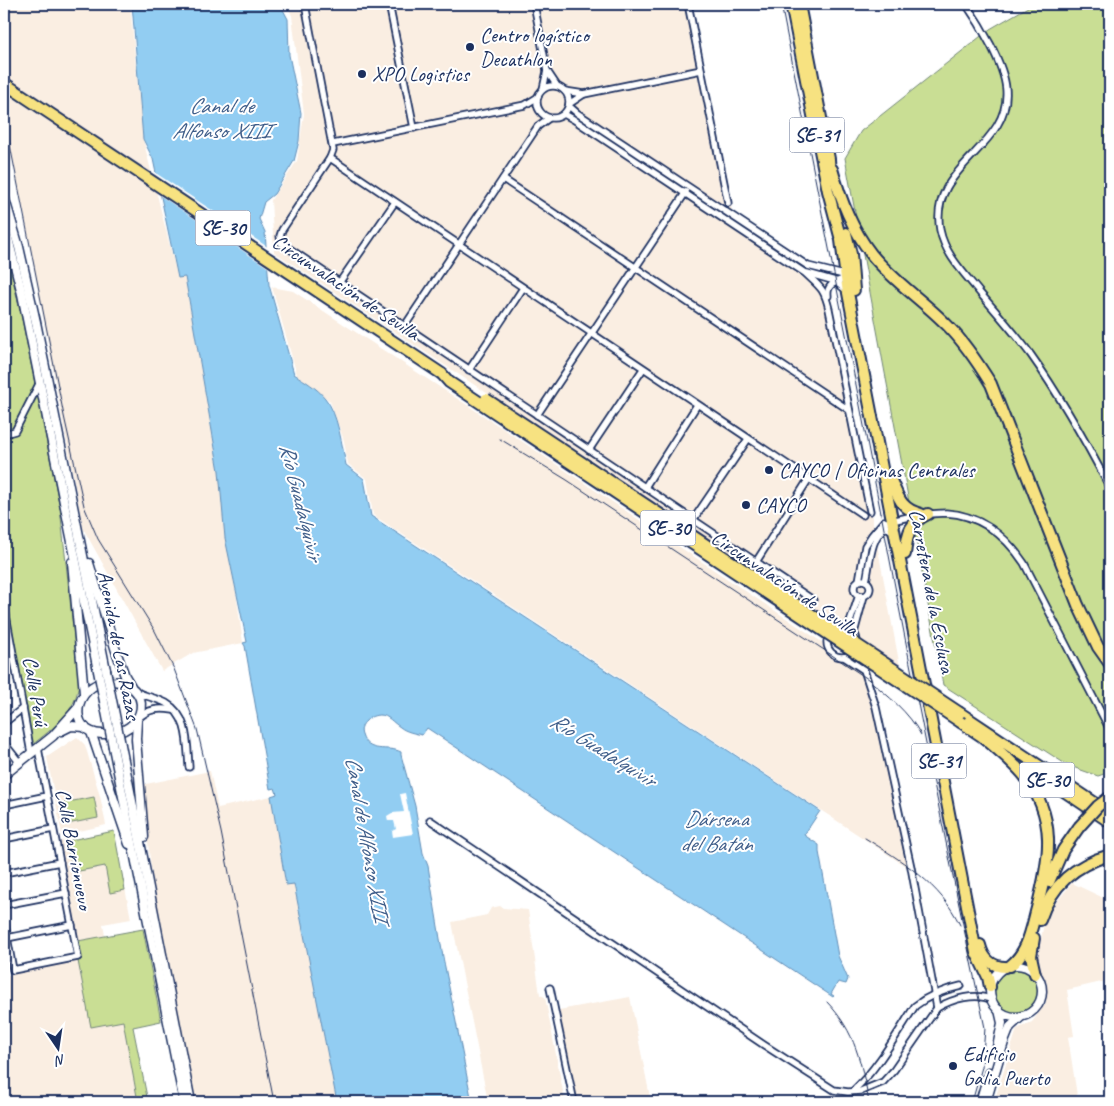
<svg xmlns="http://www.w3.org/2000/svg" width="1114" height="1106" font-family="Caveat,sans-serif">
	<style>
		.built { fill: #faeee2 }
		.green { fill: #c9de94; stroke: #728679 }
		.water { fill: #92cdf2; stroke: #628eb7 }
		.pier { fill: #fff }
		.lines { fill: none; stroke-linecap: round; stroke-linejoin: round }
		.street-casing { stroke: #1b2f5e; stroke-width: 9 }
		.secondary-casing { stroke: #1b2f5e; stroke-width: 11 }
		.highway-casing { stroke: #1b2f5e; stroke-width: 14 }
		.street { stroke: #fff; stroke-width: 5.5 }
		.secondary { stroke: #fff; stroke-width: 8 }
		.highway { stroke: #f7e281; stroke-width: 10 }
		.rail { stroke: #1b2f5e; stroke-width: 1 }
		.secondary-bridge-casing { stroke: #1b2f5e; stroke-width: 11; stroke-linecap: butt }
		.highway-bridge-casing { stroke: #1b2f5e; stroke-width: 14; stroke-linecap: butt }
		.secondary-bridge { stroke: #fff; stroke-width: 8 }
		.highway-bridge { stroke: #f7e281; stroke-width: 10 }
		.poi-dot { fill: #1b2f5e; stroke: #fff; stroke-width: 2 }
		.labels { text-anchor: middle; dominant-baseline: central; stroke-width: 4; stroke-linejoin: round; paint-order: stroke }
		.shield { fill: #fff; stroke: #5f6d8e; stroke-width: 1 }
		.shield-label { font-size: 20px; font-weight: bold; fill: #1b2f5e }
		.poi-label { font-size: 21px; fill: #1b2f5e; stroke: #fff; text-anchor: start }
		.street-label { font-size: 21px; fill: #1b2f5e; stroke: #fff }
		.water-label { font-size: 22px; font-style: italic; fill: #3f5e8a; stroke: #fff }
	</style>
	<rect width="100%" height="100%" fill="#fff"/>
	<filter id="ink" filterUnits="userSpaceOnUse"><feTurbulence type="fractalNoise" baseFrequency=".02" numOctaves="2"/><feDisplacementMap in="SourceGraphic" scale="10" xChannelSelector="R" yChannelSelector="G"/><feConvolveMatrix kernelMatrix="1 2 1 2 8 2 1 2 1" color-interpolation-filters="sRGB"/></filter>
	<g filter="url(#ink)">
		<g class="built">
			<path d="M4,4H130L143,139L178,278H185L219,471L243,643L193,653L162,671L83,528L24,215L4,119Z"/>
			<path d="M287,4H690L734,221L829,287L900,667L274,252L271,200L297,161L304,114L292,16Z"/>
			<path d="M272,287L293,291L499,426L862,669L874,705L908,864L907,867L373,515L367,479L348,464L344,441L330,401L297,375Z"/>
			<path d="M77,737L85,745L100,796L106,825L62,835L47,757Z"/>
			<path d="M210,771L218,808L271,796L286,885L294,883L337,1102H195L154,892L141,785Z"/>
			<path d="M114,831L131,919L103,924L105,936L78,941L59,842Z"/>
			<path d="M1072,883L1110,901V980L1067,990L1074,1036L1068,1037L1078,1102H994L1017,1029L1032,1022L1046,1003L1047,984L1036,962L1046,915Z"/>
			<path d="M500,906L503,908L528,910L540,995L545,997L565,1102H488L452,922L487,915L491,908Z"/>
			<path d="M78,961L91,1027L123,1021L138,1102H4V976Z"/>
			<path d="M630,997L651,1102H577L559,1010Z"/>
		</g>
		<g class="green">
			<path d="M1033,4H1110V772L1098,776L1067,765L943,685L845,158L861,131L990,29Z"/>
			<path d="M4,240L23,324L60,508L79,682C77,712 53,728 32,745L4,594Z"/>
			<path d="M94,797L98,818L67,824L63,803Z"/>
			<path d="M114,831L125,890L110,893L105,866L74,872L66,841Z"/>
			<path d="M143,929L161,1021L133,1027L148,1102H138L123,1021L91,1027L78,961L81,960L78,941Z"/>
			<circle cx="1016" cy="991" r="22"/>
		</g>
		<path class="water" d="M132,4H280L288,19L289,55L301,113L299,141L294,161L274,194L264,202L259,219L265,232L269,285L294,374C305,381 317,388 325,398C338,413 342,446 346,465L364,479L371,516L820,811L804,835L819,845V852L838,956L848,979L846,984L838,982L831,994L834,996L833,997L427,728L422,735C414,733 406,732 400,727C393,723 388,715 380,715C375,715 369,717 366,721C362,724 360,730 362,735C368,755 388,745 401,752V755L415,806L423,853L428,866L443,957L472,1102H337L294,884L286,885L271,796L277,794L275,788L270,789L245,646L243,643L247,642L225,538L219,471L185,277L178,278L153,159L143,139Z"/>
		<g class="pier">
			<path d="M154,172L269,248L270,269L159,195Z"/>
			<path d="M405,793L413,834L393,837L392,831L396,829L394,821H388L387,816L392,813L404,812L400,794Z"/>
		</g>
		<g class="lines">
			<defs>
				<g id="street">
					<path d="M305,4L333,150L330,158L282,230L280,236L281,243L813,600"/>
					<path d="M389,4L414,128"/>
					<path d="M534,4L547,71L557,86"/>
					<path d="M688,4L728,203"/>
					<path d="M966,4C980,24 1004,64 1006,89C1011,149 928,165 940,230C945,255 965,274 980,293C997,313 1015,333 1031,355C1061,397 1086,442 1110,488"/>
					<circle cx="553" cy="102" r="16"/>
					<path d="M543,89L547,71"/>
					<path d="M565,91L584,94L701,70"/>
					<path d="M569,104L584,94"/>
					<path d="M569,106L577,113L808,266L840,274L846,277"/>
					<path d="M564,114L573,119L805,273C820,287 824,288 829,309L870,511"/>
					<path d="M333,144L525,105L538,97"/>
					<path d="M330,158L863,515"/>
					<path d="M503,179L849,410"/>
					<path d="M807,273L835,281L846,290"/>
					<path d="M339,283L395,202"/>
					<path d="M828,296C826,283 838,282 847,277"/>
					<path d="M404,327L538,126L549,118"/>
					<path d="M469,370L523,288"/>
					<path d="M537,415L686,192"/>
					<path d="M4,434L15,431L40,382"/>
					<path d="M589,450L643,369"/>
					<path d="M645,487L697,405"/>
					<path d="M926,514C933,514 940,513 946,513C980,515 1006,536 1024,563L1110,730"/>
					<path d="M693,520L748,439"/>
					<path d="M883,523L917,515"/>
					<path d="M756,562L808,480"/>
					<circle cx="862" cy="588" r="8"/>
					<path d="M859,581L865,546L872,535L884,521"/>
					<path d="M866,581C870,565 870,536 886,527L893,531"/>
					<path d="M4,604L31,753"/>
					<circle cx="842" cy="642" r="15"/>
					<path d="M848,628L859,595"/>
					<path d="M854,633L864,596"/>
					<path d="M844,657L864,670L876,707L911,867L937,1008"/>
					<path d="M137,692C146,697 157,698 166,703C189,716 187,744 189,767"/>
					<path d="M138,719C148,708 160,708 173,710"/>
					<path d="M4,723L23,708"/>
					<path d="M4,743L19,762"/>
					<path d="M4,805L47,796"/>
					<path d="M430,820L764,1045L834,1090L848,1092L861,1091L883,1082L894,1070L937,1008C952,999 976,992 992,1000"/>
					<path d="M4,839L53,829"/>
					<path d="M4,873L60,862"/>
					<path d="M4,905L66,893"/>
					<path d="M4,920L13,970L78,957L38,748"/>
					<path d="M7,938L72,925"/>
					<path d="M550,988L574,1102"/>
					<path d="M853,1091C878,1068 896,1035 915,1006C929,995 943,990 961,986"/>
				</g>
				<g id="secondary">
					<path d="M4,196L19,247L36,322L106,670"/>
					<path d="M4,222L22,294L98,671"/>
					<path d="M72,562L84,693"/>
					<path d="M89,563L116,651L125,676L131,686"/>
					<path d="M109,681C156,682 149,736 102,734C67,733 72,685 109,681Z"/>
					<path d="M137,721L136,739L144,837"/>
					<path d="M61,731L71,726L85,727"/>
					<path d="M91,732L129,844"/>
					<path d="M121,745L191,1102"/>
					<path d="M113,747L184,1102"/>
					<path d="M4,775L53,736L78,708"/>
					<circle cx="1016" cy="991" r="26"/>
					<path d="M997,1047L1002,1023L999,1010"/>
					<path d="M980,1102L989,1072"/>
					<path d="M986,1102L1004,1042L1010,1027L1022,1016"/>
				</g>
				<g id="highway">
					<path d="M791,4L828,191L841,240L848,293L976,952L988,977L990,987"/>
					<path d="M799,4L829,159L830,176"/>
					<path d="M4,83L442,374"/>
					<path d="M832,169C841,201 852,229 872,255C894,282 924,301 948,326C965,343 978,363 991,384L1078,605L1098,647L1110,664"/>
					<path d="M846,233L851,254L854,290"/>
					<path d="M890,478C898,496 900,509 921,514"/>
					<path d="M905,554C908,534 907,524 928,514"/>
					<path d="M960,713L1110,813"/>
					<path d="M962,723L989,741"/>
					<path d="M984,738C997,749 1012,761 1023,774C1058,817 1050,859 1037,908C1031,930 1028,952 1010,966"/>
					<path d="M1034,771L1110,822"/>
					<path d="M1049,882L1063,850L1079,827"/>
					<path d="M1040,920C1052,884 1075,865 1110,855"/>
					<path d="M1034,938L1031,956L1035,974"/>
					<path d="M980,945C983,958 992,967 1005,967"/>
				</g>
			</defs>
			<use href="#street" class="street-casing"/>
			<use href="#secondary" class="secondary-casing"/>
			<use href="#highway" class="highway-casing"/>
			<use href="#street" class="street"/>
			<use href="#secondary" class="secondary"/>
			<use href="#highway" class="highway"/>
			<g class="rail">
				<path d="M781,4C814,177 850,350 883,524C915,692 949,860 985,1028L982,1067L972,1102"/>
				<path d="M4,115L64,416L84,506L98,539L155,631L174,669L197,729L221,832L274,1102"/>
				<path d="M500,439L567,480L868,679C888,696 909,712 921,735"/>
				<path d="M865,838C902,861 941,884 960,925"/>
				<path d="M827,1002C856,1032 861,1063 869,1102"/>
			</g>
			<defs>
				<g id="secondary-bridge">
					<path d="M106,670L121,745"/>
					<path d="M98,671L113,747"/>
				</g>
				<g id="highway-bridge">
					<path d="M442,374L449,382L497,414L962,723"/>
					<path d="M486,399L960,713"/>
					<path d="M1079,827L1098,806L1110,797"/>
				</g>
			</defs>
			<use href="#secondary-bridge" class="secondary-bridge-casing"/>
			<use href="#highway-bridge" class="highway-bridge-casing"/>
			<use href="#secondary-bridge" class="secondary-bridge"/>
			<use href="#highway-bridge" class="highway-bridge"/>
		</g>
	</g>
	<g class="poi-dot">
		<circle cx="470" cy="47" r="5"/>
		<circle cx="362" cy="74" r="5"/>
		<circle cx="769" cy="470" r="5"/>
		<circle cx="746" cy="505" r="5"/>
		<circle cx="953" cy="1066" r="5"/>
	</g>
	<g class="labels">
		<g class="shield">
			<rect x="789.5" y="117.5" width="55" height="35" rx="4"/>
			<rect x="195.5" y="210.5" width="55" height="35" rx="4"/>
			<rect x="640.5" y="510.5" width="55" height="35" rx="4"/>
			<rect x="911.5" y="743.5" width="55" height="35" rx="4"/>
			<rect x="1019.5" y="762.5" width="55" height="35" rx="4"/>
		</g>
		<g class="shield-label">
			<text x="817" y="135">SE-31</text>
			<text x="223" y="228">SE-30</text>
			<text x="668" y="528">SE-30</text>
			<text x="939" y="761">SE-31</text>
			<text x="1047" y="780">SE-30</text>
		</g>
		<g class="poi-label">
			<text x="480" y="35">Centro logístico<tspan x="480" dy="24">Decathlon</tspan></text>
			<text x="372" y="74">XPO Logistics</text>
			<text x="779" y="470">CAYCO | Oficinas Centrales</text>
			<text x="756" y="505">CAYCO</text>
			<text x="963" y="1054">Edificio<tspan x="963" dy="24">Galia Puerto</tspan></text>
		</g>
		<g class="street-label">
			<text transform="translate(346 287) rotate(34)">Circunvalación de Sevilla</text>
			<text transform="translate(785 583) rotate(34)">Circunvalación de Sevilla</text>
			<text transform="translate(932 591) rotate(79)">Carretera de la Esclusa</text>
			<text transform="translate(119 645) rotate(79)">Avenida de Las Razas</text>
			<text transform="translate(36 691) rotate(80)">Calle Perú</text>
			<text transform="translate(74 849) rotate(79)">Calle Barrionuevo</text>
		</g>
		<g class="water-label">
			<text x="221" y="106">Canal de<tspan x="221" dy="25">Alfonso XIII</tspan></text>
			<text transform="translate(301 502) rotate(76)">Río Guadalquivir</text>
			<text transform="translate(603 750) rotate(32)">Río Guadalquivir</text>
			<text x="716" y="819">Dársena<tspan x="716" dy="25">del Batán</tspan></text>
			<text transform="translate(367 839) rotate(80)">Canal de Alfonso XIII</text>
		</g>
	</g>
	<rect width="1114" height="1106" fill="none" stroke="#fff" stroke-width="20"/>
	<rect x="10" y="10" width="1094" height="1086" fill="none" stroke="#1b2f5e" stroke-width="2" filter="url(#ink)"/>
	<g transform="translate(58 1048) rotate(167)" stroke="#ffffff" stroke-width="4" paint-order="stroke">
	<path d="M0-4L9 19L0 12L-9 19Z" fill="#1b2f5e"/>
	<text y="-8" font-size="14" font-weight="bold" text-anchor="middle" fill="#1b2f5e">N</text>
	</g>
</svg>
